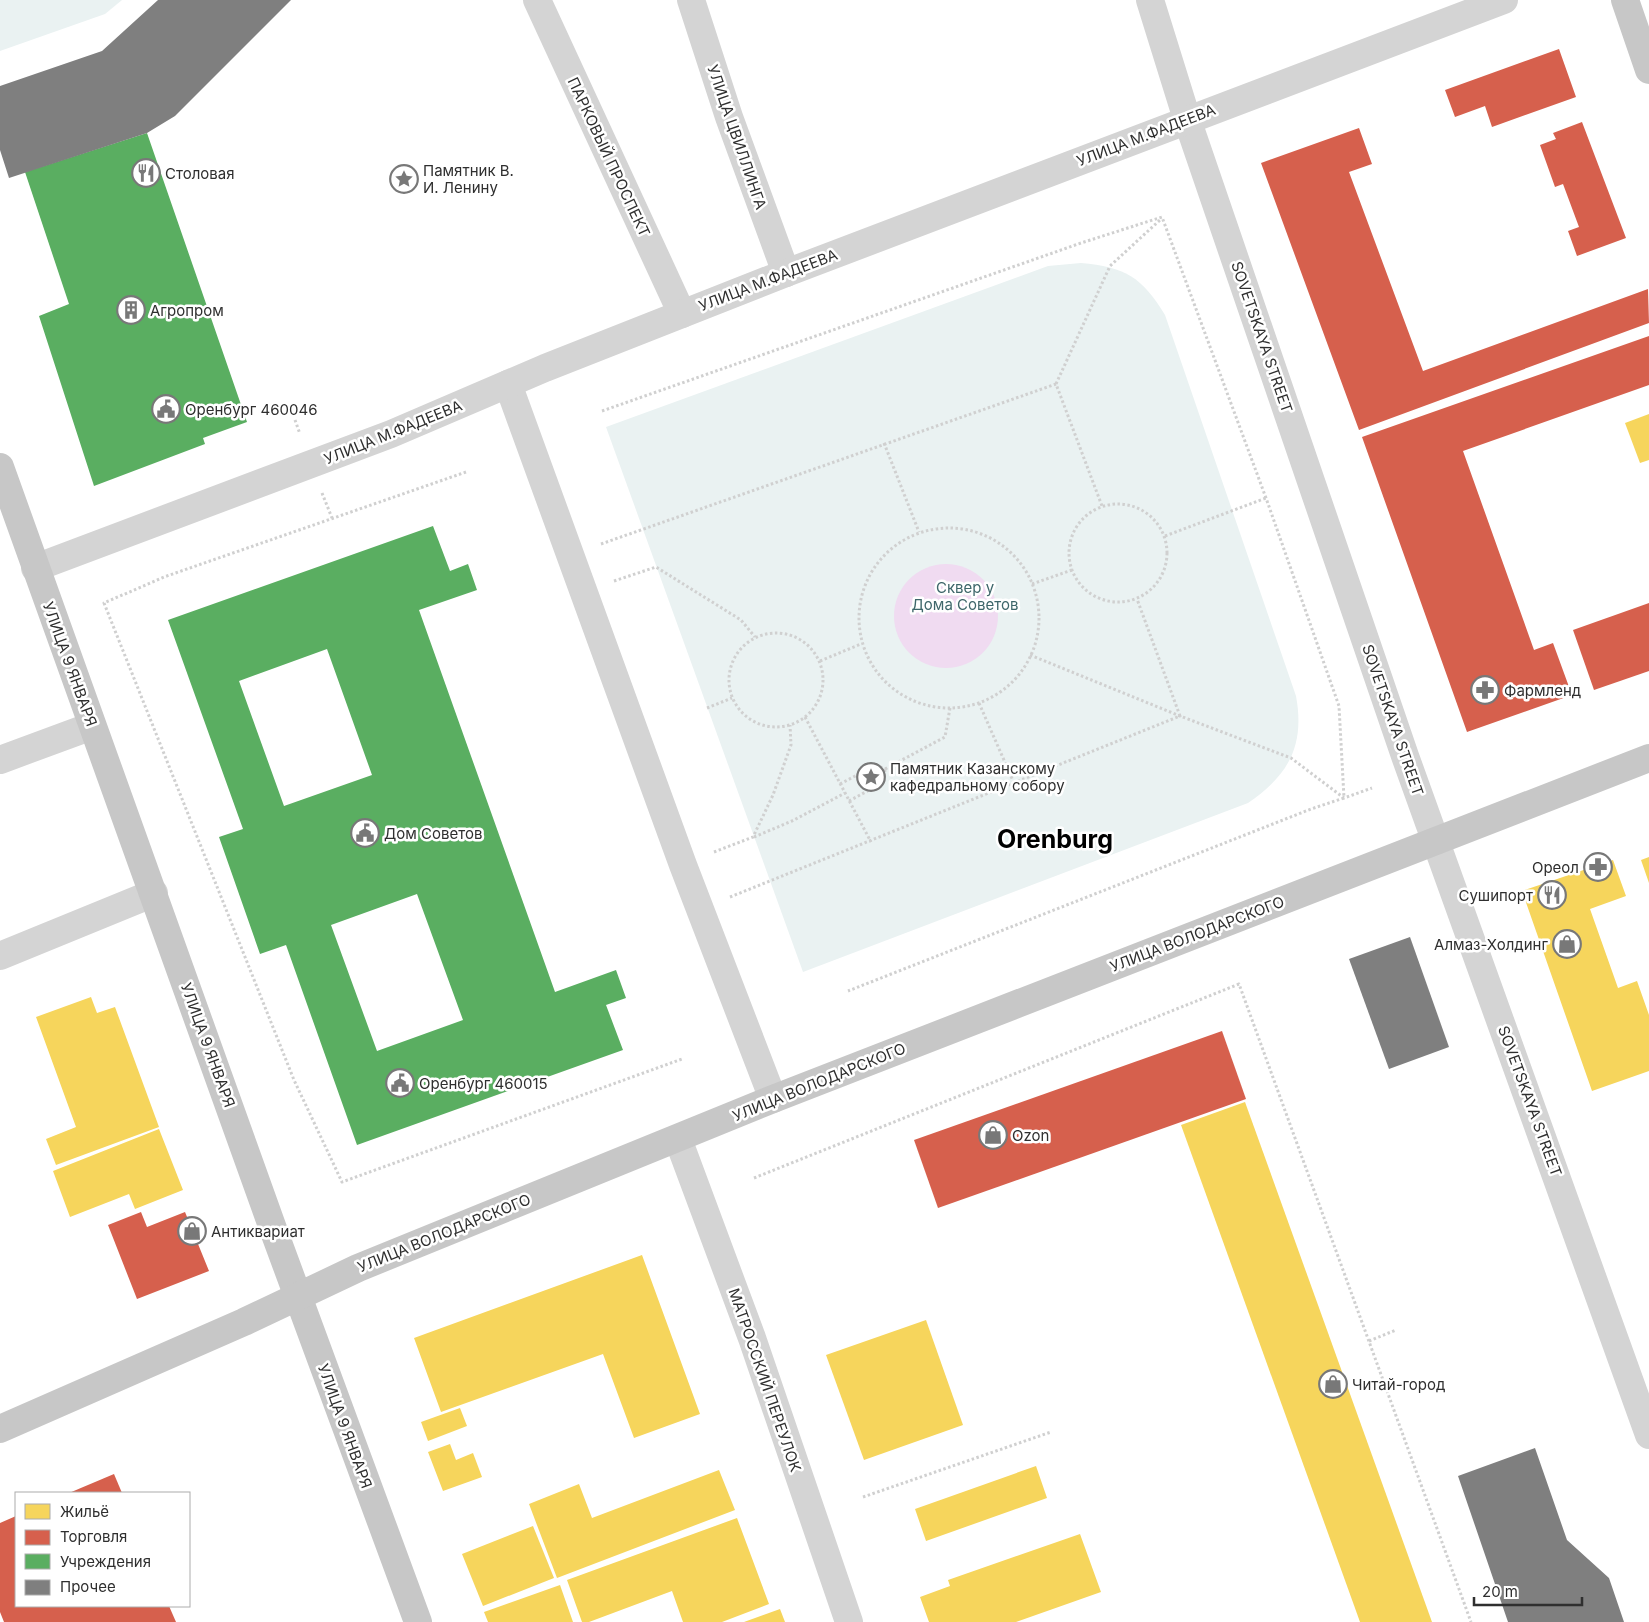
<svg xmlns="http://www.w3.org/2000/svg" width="1649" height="1622" font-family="Inter,sans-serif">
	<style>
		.green { fill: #eaf2f2 }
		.water { fill: #f0dbf1 }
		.homes { fill: #f6d55c }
		.shops { fill: #d6604d }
		.public { fill: #5aae61; fill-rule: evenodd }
		.building { fill: #7f7f7f }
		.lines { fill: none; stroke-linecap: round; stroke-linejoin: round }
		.path { stroke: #d0d0d0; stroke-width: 3; stroke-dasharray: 2.5 2.5; stroke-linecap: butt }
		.minor { stroke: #d4d4d4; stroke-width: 28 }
		.major { stroke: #c7c7c7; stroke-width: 28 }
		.labels { text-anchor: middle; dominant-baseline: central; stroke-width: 5; stroke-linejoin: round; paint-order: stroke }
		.street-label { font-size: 15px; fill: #2f2f2f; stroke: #fff }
		.poi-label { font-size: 15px; fill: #2f2f2f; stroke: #fff; text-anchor: start }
		.park-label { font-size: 15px; fill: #3e666a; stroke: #fff }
		.town-label { font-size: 25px; font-weight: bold; fill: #000; stroke: #fff }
	</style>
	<rect width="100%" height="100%" fill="#fff"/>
	<g class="green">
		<path d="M0,0H122L105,14L0,51Z"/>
		<path d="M1081,263C1125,267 1142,277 1165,315L1296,696C1305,745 1289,775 1248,803L803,972L606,427L1048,266Z"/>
	</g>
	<circle class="water" cx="946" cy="616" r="52"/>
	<g class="homes">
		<path d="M1649,414V460L1640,463L1625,423Z"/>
		<path d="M1649,857V883L1641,860Z"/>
		<path d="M1613,860L1626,896L1590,909L1618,988L1637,981L1649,1015V1071L1592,1091L1522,891Z"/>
		<path d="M91,997L97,1013L115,1007L159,1127L56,1165L46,1139L76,1127L36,1017Z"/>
		<path d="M1245,1102L1432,1622H1360L1181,1125Z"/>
		<path d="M159,1129L183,1190L135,1209L129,1194L70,1217L53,1171Z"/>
		<path d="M642,1255L700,1414L634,1438L603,1354L441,1412L414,1338Z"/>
		<path d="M926,1320L963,1425L864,1460L826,1355Z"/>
		<path d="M460,1408L467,1426L428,1441L421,1422Z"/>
		<path d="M450,1444L456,1460L473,1453L482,1477L443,1491L428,1452Z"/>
		<path d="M1036,1466L1047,1498L926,1541L915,1509Z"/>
		<path d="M719,1470L735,1510L557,1578L529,1504L579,1484L592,1518Z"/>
		<path d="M737,1518L769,1604L722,1622H683L672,1591L589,1622H582L567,1580Z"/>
		<path d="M533,1526L554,1578L483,1606L462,1554Z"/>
		<path d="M1080,1534L1101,1592L1016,1622H929L920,1597L950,1586L948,1580Z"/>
		<path d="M560,1585L573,1622H488L484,1612Z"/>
		<path d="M780,1609L785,1622H744Z"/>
	</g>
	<g class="shops">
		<path d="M1559,49L1576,97L1492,127L1485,106L1455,117L1445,90Z"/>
		<path d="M1582,122L1626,238L1577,256L1568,231L1579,227L1563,184L1555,187L1540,145L1556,139L1553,133Z"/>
		<path d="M1359,128L1372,164L1349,172L1423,371L1648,289L1649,323L1359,430L1261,163Z"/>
		<path d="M1649,336V385L1463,451L1534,650L1553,643L1572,695L1467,732L1362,437Z"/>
		<path d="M1649,603V671L1594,690L1573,630Z"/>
		<path d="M1222,1031L1246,1099L938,1208L914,1140Z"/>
		<path d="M141,1212L147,1227L185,1212L209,1271L137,1299L108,1225Z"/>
		<path d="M114,1474L122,1493H69Z"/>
		<path d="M16,1516V1606H169L176,1622H4L0,1612V1523Z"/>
	</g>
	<g class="public">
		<path d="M147,133L247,422L203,438L205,444L94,486L39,316L69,304L25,172Z"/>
		<path d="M433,526L450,571L468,564L477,590L419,610L555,992L616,970L626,998L606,1005L623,1050L357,1145L286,945L260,954L219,837L243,829L168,620ZM327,649L372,775L284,806L239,681ZM417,894L463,1020L377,1051L331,925Z"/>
	</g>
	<g class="building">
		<path d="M158,0H291L175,116L147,133L9,178L0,150V86L102,51Z"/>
		<path d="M1410,937L1449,1047L1389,1069L1349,959Z"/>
		<path d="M1535,1448L1567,1540L1609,1578L1624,1622H1508L1458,1476Z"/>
	</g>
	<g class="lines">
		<g class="path">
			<path d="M1056,384L1110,266L1160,220"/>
			<path d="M602,411L1081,243L1162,217L1266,498L1339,706L1344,798L1311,809L848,991"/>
			<path d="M295,420L300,434"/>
			<path d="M884,443L919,532"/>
			<path d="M466,472L164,577L104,603L294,1080L342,1182L682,1059"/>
			<path d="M322,493L332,518"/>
			<circle cx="1118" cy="553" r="49"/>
			<circle cx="949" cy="618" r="90"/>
			<path d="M1165,536L1266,498"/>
			<path d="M601,544L1056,384L1102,506"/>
			<path d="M614,581L656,567L741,620L755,637"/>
			<path d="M1032,584L1072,570"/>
			<circle cx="776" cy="680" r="47"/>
			<path d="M1030,655L1180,716L1291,758L1344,798L1372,788"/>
			<path d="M820,661L861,644"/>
			<path d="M979,703L1014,783"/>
			<path d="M707,708L732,698"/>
			<path d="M805,717L871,842"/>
			<path d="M885,769L945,737L950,708"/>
			<path d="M840,784L876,765L885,769"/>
			<path d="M849,801L884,782L885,769"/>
			<path d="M754,837L792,821L845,793"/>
			<path d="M714,852L753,837L773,795L791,745L790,725"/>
			<path d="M730,897L1180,716L1137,599"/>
			<path d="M754,1178L1239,984L1471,1622"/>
			<path d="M1369,1341L1396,1330"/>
			<path d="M863,1497L1051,1432"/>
		</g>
		<g class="minor">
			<path d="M537,0L682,314"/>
			<path d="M691,0L729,117L786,273"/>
			<path d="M1150,0L1187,119L1405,756L1649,1435"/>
			<path d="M508,384L683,865L773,1099"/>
			<path d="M35,568L391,434L545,368L786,273L1504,0"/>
			<path d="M0,760L92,726"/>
			<path d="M0,956L154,893"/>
			<path d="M678,1139L752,1338L849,1622"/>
		</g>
		<g class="major">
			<path d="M1625,0L1649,70"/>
			<path d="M0,467L272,1226L418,1622"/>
			<path d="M0,1429L244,1322L358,1268L773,1099L1649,758"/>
		</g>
	</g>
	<defs>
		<symbol id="restaurant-ring" viewBox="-11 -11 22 22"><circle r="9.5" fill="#fff" stroke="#787878" stroke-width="1.5"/><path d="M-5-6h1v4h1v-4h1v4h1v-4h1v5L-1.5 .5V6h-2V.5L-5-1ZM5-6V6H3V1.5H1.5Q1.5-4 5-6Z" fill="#787878"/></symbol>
		<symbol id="sight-ring" viewBox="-11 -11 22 22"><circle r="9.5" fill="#fff" stroke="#787878" stroke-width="1.5"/><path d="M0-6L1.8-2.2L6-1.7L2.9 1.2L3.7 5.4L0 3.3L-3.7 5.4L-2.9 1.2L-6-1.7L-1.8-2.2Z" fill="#787878"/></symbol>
		<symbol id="building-ring" viewBox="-11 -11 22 22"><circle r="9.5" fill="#fff" stroke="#787878" stroke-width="1.5"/><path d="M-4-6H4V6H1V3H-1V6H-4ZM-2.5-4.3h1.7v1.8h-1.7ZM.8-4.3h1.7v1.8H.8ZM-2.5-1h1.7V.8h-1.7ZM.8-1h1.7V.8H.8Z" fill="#787878"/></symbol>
		<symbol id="civic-ring" viewBox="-11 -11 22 22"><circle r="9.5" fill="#fff" stroke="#787878" stroke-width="1.5"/><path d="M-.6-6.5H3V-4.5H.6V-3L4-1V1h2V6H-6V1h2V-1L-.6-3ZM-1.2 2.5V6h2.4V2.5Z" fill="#787878"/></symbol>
		<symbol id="pharmacy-ring" viewBox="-11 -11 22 22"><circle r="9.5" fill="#fff" stroke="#787878" stroke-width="1.5"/><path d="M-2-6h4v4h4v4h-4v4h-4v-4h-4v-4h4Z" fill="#787878"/></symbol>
		<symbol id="shop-ring" viewBox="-11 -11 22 22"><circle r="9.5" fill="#fff" stroke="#787878" stroke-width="1.5"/><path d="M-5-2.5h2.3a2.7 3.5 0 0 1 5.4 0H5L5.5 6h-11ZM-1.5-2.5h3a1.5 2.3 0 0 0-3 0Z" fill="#787878"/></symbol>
	</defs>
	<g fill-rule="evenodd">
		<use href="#restaurant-ring" x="130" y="157" width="32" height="32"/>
		<use href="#sight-ring" x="388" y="163" width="32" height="32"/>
		<use href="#building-ring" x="115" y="294" width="32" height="32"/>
		<use href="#civic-ring" x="150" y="393" width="32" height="32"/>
		<use href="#pharmacy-ring" x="1469" y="674" width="32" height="32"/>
		<use href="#sight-ring" x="855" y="761" width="32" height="32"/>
		<use href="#civic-ring" x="349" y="817" width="32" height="32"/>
		<use href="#pharmacy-ring" x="1582" y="851" width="32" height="32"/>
		<use href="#restaurant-ring" x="1536" y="879" width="32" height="32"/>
		<use href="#shop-ring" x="1551" y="928" width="32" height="32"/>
		<use href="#civic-ring" x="384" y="1067" width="32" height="32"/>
		<use href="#shop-ring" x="977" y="1119" width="32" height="32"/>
		<use href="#shop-ring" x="176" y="1215" width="32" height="32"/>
		<use href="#shop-ring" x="1317" y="1368" width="32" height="32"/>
	</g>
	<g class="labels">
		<g class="street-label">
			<text transform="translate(1146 135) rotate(-21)">УЛИЦА М.ФАДЕЕВА</text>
			<text transform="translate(737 137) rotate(71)">УЛИЦА ЦВИЛЛИНГА</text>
			<text transform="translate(609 157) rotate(65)">ПАРКОВЫЙ ПРОСПЕКТ</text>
			<text transform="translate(768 280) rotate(-21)">УЛИЦА М.ФАДЕЕВА</text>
			<text transform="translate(1262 337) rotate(71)">SOVETSKAYA STREET</text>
			<text transform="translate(393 432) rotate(-22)">УЛИЦА М.ФАДЕЕВА</text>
			<text transform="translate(70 664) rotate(70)">УЛИЦА 9 ЯНВАРЯ</text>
			<text transform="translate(1393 720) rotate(71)">SOVETSKAYA STREET</text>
			<text transform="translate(1197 934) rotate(-21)">УЛИЦА ВОЛОДАРСКОГО</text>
			<text transform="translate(208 1045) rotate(70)">УЛИЦА 9 ЯНВАРЯ</text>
			<text transform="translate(819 1082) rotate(-22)">УЛИЦА ВОЛОДАРСКОГО</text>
			<text transform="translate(1530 1101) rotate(70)">SOVETSKAYA STREET</text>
			<text transform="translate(444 1233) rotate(-22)">УЛИЦА ВОЛОДАРСКОГО</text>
			<text transform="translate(765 1380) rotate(71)">МАТРОССКИЙ ПЕРЕУЛОК</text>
			<text transform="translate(345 1426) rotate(70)">УЛИЦА 9 ЯНВАРЯ</text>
		</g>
		<g class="poi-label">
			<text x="423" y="170">Памятник В.<tspan x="423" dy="17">И. Ленину</tspan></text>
			<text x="165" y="173">Столовая</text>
			<text x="150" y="310">Агропром</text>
			<text x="185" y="409">Оренбург 460046</text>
			<text x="1504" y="690">Фармленд</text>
			<text x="890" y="768">Памятник Казанскому<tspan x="890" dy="17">кафедральному собору</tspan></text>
			<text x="384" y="833">Дом Советов</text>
			<text x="1579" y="867" text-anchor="end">Ореол</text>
			<text x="1533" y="895" text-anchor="end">Сушипорт</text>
			<text x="1548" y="944" text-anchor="end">Алмаз-Холдинг</text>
			<text x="419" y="1083">Оренбург 460015</text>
			<text x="1012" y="1135">Ozon</text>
			<text x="211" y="1231">Антиквариат</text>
			<text x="1352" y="1384">Читай-город</text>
		</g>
		<g class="park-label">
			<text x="965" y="587">Сквер у<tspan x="965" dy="17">Дома Советов</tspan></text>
		</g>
		<g class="town-label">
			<text x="1055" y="839">Orenburg</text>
		</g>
	</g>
	<rect x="15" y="1492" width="175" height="115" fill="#ffffff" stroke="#acacac"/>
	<rect x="25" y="1504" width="25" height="15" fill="#f6d55c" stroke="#acacac"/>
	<text x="60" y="1517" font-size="15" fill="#2f2f2f">Жильё</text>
	<rect x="25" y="1530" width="25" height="15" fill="#d6604d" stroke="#acacac"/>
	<text x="60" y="1542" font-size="15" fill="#2f2f2f">Торговля</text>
	<rect x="25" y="1554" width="25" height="15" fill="#5aae61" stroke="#acacac"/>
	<text x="60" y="1567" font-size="15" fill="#2f2f2f">Учреждения</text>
	<rect x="25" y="1580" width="25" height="15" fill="#7f7f7f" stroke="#acacac"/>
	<text x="60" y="1592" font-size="15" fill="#2f2f2f">Прочее</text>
	<path d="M1474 1597v8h108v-8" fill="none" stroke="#2f2f2f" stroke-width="2.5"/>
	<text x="1482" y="1597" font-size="15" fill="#2f2f2f" stroke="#ffffff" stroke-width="4" paint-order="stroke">20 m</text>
</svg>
